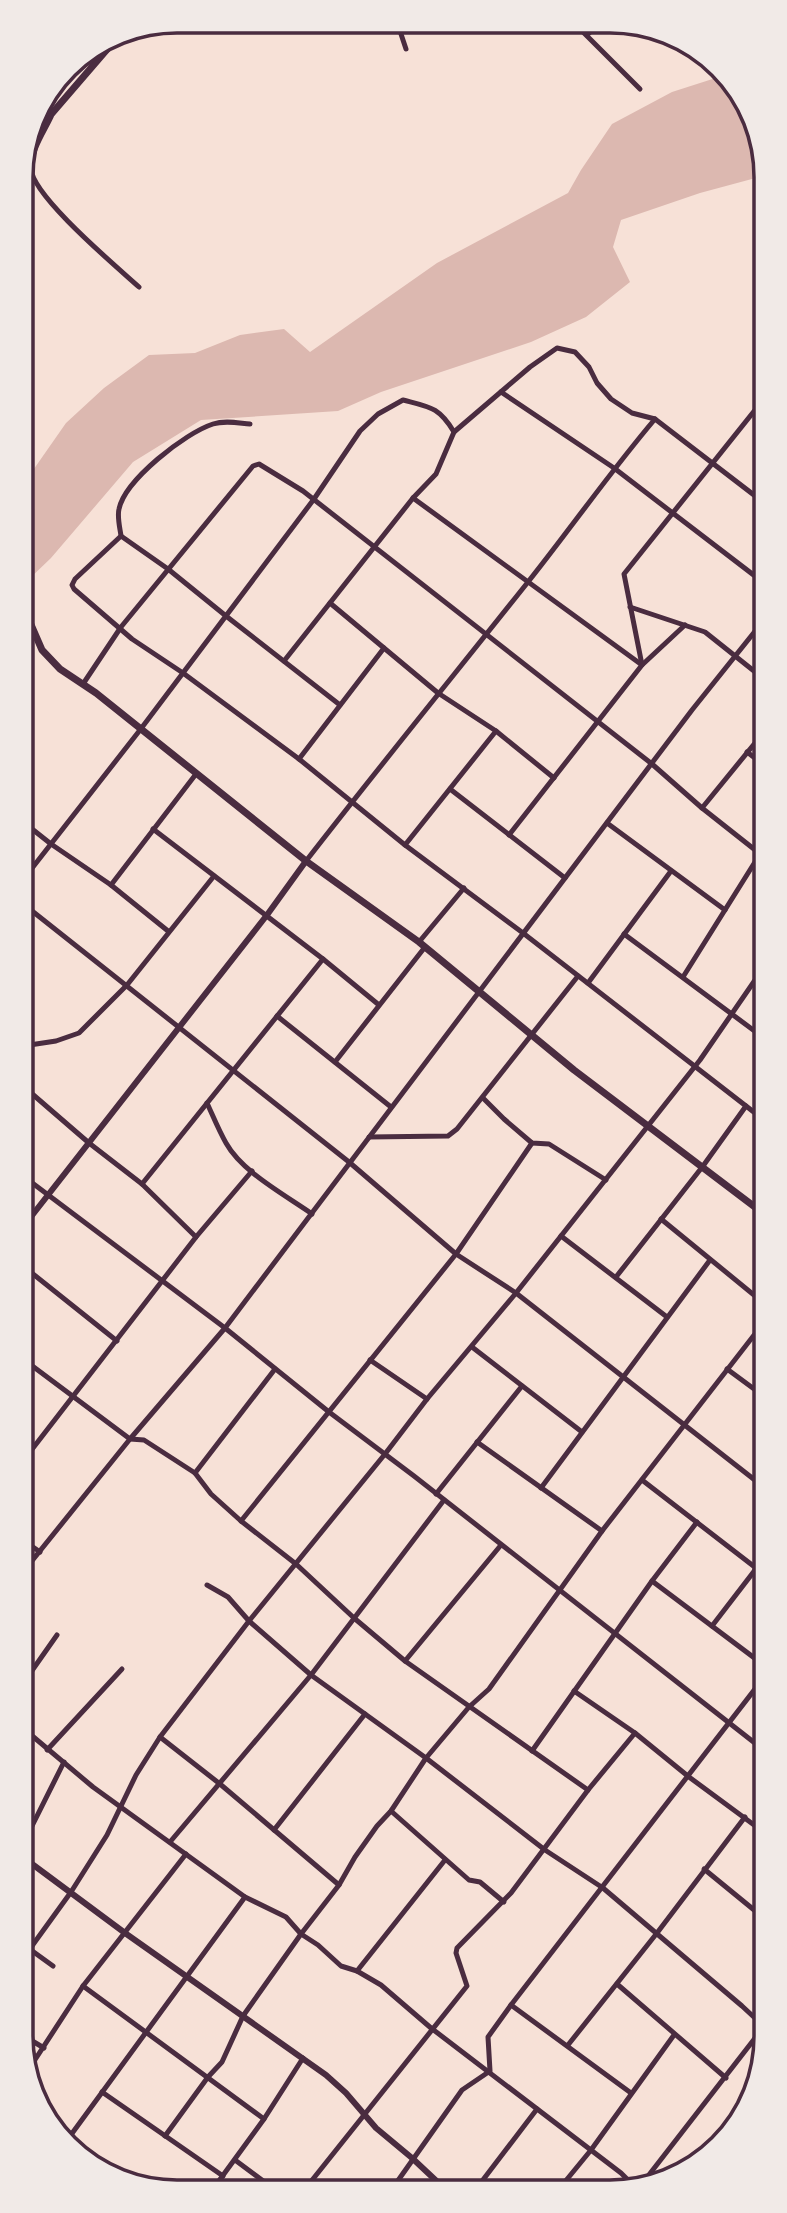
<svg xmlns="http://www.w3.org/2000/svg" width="787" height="2213" font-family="Inter,sans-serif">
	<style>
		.water { fill: #dcb8b0 }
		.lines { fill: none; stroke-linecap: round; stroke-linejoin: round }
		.minor { stroke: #4a2c40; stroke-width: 5 }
		.tertiary { stroke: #4a2c40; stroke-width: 6 }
		.secondary { stroke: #4a2c40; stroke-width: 7 }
		.rim { fill: none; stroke: #4a2c40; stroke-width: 3.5 }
	</style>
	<rect width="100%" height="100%" fill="#f7e1d7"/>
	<path class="water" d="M725,75L763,146V176L700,193L621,220L613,247L630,282L586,317L531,342L381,392L338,411L201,420L133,462L51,558L27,581L22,603V486L66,423L104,388L149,355L195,353L240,335L284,329L310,352L437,263L568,193L581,170L612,124L672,92Z"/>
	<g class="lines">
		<g class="minor">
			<path d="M397,22L406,49"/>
			<path d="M575,24L640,89"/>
			<path d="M587,35L599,24"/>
			<path d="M51,117C44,132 31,151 31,168C31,195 117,267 139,287"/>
			<path d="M501,392L614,468L764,583"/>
			<path d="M250,424C238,423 225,420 213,424C185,433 125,480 119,509C117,517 120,528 121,536L75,579L72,585L74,589L132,639L183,673L299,759L405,845L523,933L764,1120"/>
			<path d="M454,432L530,367L557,348L575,352L589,367L597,383L611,399L632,413L655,419L763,502"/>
			<path d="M413,498L642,665L685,625"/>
			<path d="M121,536L168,569L226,616L340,705"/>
			<path d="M330,603L438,693L496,731L554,778"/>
			<path d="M630,607L705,632L764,679"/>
			<path d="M83,684L121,627L253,466L259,464L303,491L652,764L702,808L764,857"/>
			<path d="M747,752L764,765"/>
			<path d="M299,759L384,648"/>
			<path d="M450,789L565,878"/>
			<path d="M702,808L764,732"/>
			<path d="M22,821L51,844L111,885L168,931"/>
			<path d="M607,823L725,910"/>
			<path d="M153,829L323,959L379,1005"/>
			<path d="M509,835L642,665L624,574L763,400"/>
			<path d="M405,845L496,731"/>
			<path d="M306,861C379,767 454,675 528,582C571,528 610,472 655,419"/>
			<path d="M22,881L140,730L314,499L360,431L378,414L403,400C430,407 439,407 454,432L436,474L413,498L284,661"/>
			<path d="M111,885L196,774"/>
			<path d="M22,903L349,1162L456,1254L516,1293L765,1488"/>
			<path d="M624,934L764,1038"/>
			<path d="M419,942L464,888"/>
			<path d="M683,977L760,854"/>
			<path d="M588,983L671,871"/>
			<path d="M277,1016L391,1107"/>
			<path d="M23,1046L56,1041L79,1033L127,985L214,876"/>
			<path d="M335,1062L425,947"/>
			<path d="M23,1086L89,1143L142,1184L196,1237"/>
			<path d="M483,1098L504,1119L532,1143L549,1144L606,1180"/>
			<path d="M207,1103C213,1116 219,1131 226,1143C242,1172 285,1195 312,1214"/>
			<path d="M369,1137L448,1136L457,1129L578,976"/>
			<path d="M23,1176L225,1328L329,1412L414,1476L765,1751"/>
			<path d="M142,1184L323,959"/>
			<path d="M661,1219L765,1304"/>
			<path d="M561,1236L667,1317"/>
			<path d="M23,1266L117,1341"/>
			<path d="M616,1277L703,1166L746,1106"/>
			<path d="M472,1347L582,1432"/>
			<path d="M23,1359L130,1439L144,1440L195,1473L211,1494L241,1521L296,1564L354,1618L405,1661L588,1790"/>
			<path d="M370,1360L427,1399"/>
			<path d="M727,1369L765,1397"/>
			<path d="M477,1442L602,1531"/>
			<path d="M23,1461L196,1237L252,1171"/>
			<path d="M195,1473L275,1369"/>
			<path d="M642,1480L756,1568"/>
			<path d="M541,1488L710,1260"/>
			<path d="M436,1494L522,1386"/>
			<path d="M241,1521L456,1254L532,1143"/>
			<path d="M23,1540L40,1552"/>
			<path d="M23,1572L130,1439L225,1328L692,710L764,620"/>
			<path d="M652,1581L765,1666"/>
			<path d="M207,1585L228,1597L249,1621L311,1675L426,1758L545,1850L603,1888L742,2006L756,2019L759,2033L766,2041"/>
			<path d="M712,1626L765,1557"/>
			<path d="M405,1661L501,1545"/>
			<path d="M24,1682L57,1635"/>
			<path d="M574,1691L635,1733L689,1777L765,1833"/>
			<path d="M24,1729L93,1787L245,1897L286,1917L301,1934L318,1945L341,1966L357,1971L381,1985L431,2028L621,2173L637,2189"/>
			<path d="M160,1737L220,1784L339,1885"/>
			<path d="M47,1750L122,1669"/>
			<path d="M532,1751L652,1581L697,1522"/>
			<path d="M391,1811L469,1880L480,1882L504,1902"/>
			<path d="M274,1830L365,1714"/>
			<path d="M24,1842L64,1762"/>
			<path d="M170,1842L311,1675L444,1500"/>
			<path d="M704,1869L759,1914"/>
			<path d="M765,1905L759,1914L766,1920"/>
			<path d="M24,1945L53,1966"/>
			<path d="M24,1957L71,1892L107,1835L136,1775L160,1737L249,1621L385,1454L427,1399L516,1293L700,1060L764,967"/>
			<path d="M357,1971L445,1860"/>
			<path d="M617,1984L726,2078"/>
			<path d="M83,1986L264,2119"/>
			<path d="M511,2005L631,2093"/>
			<path d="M24,2036L44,2048"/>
			<path d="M568,2045L657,1933L745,1817"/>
			<path d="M27,2072L83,1986L186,1854"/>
			<path d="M102,2092L223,2176"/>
			<path d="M165,2136L208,2077L222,2062L243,2016L301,1934L339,1885L355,1857L377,1826L391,1811L426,1758L469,1707L489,1689L602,1531L765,1321"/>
			<path d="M65,2143L245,1897"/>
			<path d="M235,2160L274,2189"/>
			<path d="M213,2189L264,2119L303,2058"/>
			<path d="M305,2189L467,1986L456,1953L457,1948L511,1893L588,1790L635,1733"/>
			<path d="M392,2189L462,2090L490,2071L488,2037L511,2005L765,1676"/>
			<path d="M476,2189L537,2109"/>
			<path d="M559,2189L591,2150L674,2035"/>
			<path d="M638,2189L766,2024"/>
		</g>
		<g class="tertiary">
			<path d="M23,1227L267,915L306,861"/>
			<path d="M24,1858L125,1933L326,2075L346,2093L376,2128L412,2158L445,2189"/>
		</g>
		<g class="secondary">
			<path d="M29,140L122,32"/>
			<path d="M22,604L42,650L60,669L96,693L306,861L419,942L574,1070L764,1214"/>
		</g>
	</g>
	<path d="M0 0H787V2213H0ZM177 33H610A144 144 0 0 1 754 177V2036A144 144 0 0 1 610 2180H177A144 144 0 0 1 33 2036V177A144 144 0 0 1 177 33Z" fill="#f1eae7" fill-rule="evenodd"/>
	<path class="rim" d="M177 33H610A144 144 0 0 1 754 177V2036A144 144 0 0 1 610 2180H177A144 144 0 0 1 33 2036V177A144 144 0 0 1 177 33Z"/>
</svg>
